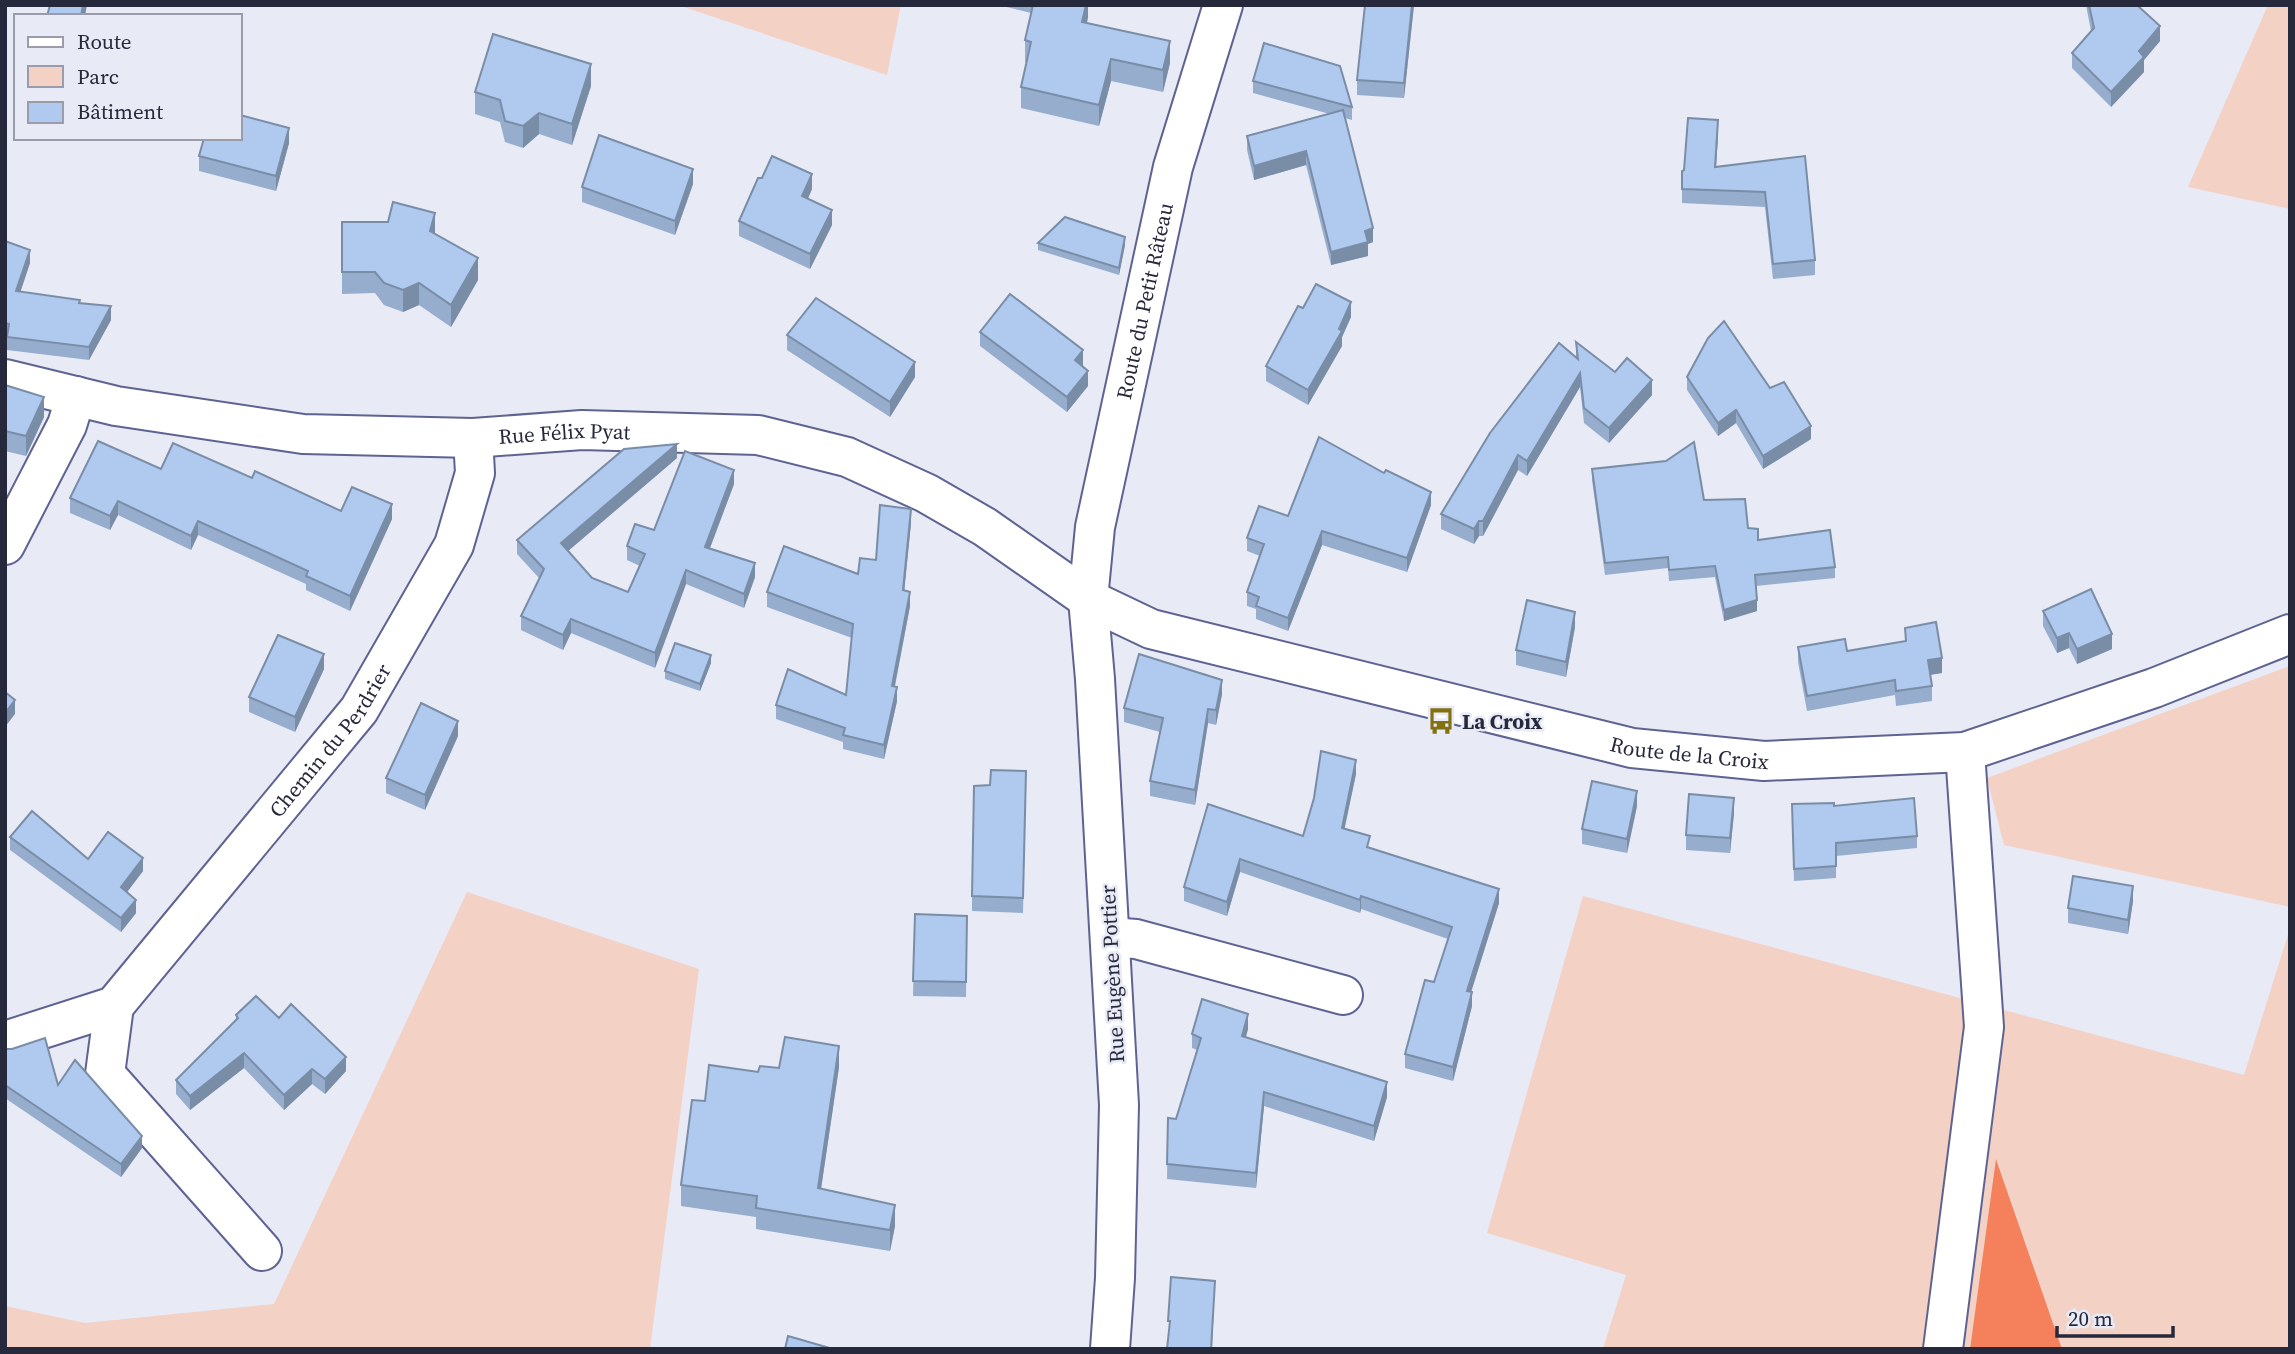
<svg xmlns="http://www.w3.org/2000/svg" width="2295" height="1354" font-family="'Source Serif 4',serif">
	<style>
		.green { fill: #f4d1c5 }
		.forest { fill: #f5815c }
		.lines { fill: none; stroke-linecap: round; stroke-linejoin: round }
		.minor-casing { stroke: #5e6392; stroke-width: 42 }
		.tertiary-casing { stroke: #5e6392; stroke-width: 42 }
		.minor { stroke: #fff; stroke-width: 38 }
		.tertiary { stroke: #fff; stroke-width: 38 }
		.wall { fill: #96adce }
		.shaded-wall { fill: #7a8da7 }
		.building { fill: #afc9ef; stroke: #7a8da7; stroke-width: 2 }
		.labels { text-anchor: middle; dominant-baseline: central; stroke-width: 5; stroke-linejoin: round; paint-order: stroke }
		.street-label { font-size: 21px; fill: #26283c; stroke: #e8eaf5 }
		.poi-label { font-size: 21px; font-weight: bold; fill: #26283c; stroke: #e8eaf5; text-anchor: start }
	</style>
	<rect width="100%" height="100%" fill="#e8eaf5"/>
	<g class="green">
		<path d="M678,5H901L887,75Z"/>
		<path d="M2268,5H2290V209L2188,187Z"/>
		<path d="M2290,666V907L2004,845L1987,778Z"/>
		<path d="M467,892L699,969L650,1349H5V1306L85,1323L274,1304Z"/>
		<path d="M1583,896L2244,1075L2290,928V1349H2062L1997,1161L1970,1349H1603L1626,1275L1487,1233Z"/>
	</g>
	<path class="forest" d="M1996,1159L2062,1349H1970Z"/>
	<g class="lines">
		<defs>
			<g id="minor">
				<path d="M5,545L67,425L76,396"/>
				<path id="s1" d="M1088,599L1151,629L1632,748L1764,761L1965,752L2154,688L2290,634"/>
				<path d="M1110,937L1136,939L1343,995"/>
				<path d="M114,1006L105,1074L262,1251"/>
				<path id="s2" d="M5,1041L114,1006L359,710L454,545L475,473L473,438"/>
				<path d="M1943,1349L1984,1027L1965,752"/>
			</g>
			<g id="tertiary">
				<path id="s3" d="M5,379L116,406L303,434L473,438L582,430L758,435L847,457L926,493L985,527L1088,599"/>
				<path id="s4" d="M1110,1349L1115,1278L1119,1105L1095,679L1088,599L1095,527L1173,167L1223,5"/>
			</g>
		</defs>
		<use href="#minor" class="minor-casing"/>
		<use href="#tertiary" class="tertiary-casing"/>
		<use href="#minor" class="minor"/>
		<use href="#tertiary" class="tertiary"/>
	</g>
	<g class="wall">
		<path d="M998,5H1088V17L1087,23L1170,63L1163,92L1111,81L1099,126L1021,108V87L1026,62H1025V40L1031,13Z"/>
		<path d="M1365,5H1414L1404,98L1357,95V80Z"/>
		<path d="M2086,5H2137L2160,41L2144,60V72L2111,107L2072,68V53L2091,31Z"/>
		<path d="M1253,81L1352,107V120L1345,118L1373,242L1368,244V256L1331,265L1306,165L1254,180L1247,150V136L1330,114L1253,93Z"/>
		<path d="M591,86L572,145L539,134L523,148L505,142L500,122L475,114V92Z"/>
		<path d="M1718,135L1716,167L1805,156L1815,260V275L1773,279L1765,207L1682,203V171L1684,170Z"/>
		<path d="M289,143L276,191L199,171V156Z"/>
		<path d="M693,184L675,235L582,202V187Z"/>
		<path d="M812,189L808,199L832,225L810,269L739,236V221Z"/>
		<path d="M342,222L435,234L478,280L451,327L419,305L403,312L384,305L375,293L342,294Z"/>
		<path d="M5,241L30,263L20,292L80,303L111,320L89,360L7,350V337L5,336Z"/>
		<path d="M1038,243L1125,245L1119,275L1038,250Z"/>
		<path d="M1303,308L1351,317L1342,337V346L1308,405L1266,381V366Z"/>
		<path d="M980,332L1083,365L1082,366L1088,386L1067,412L980,346Z"/>
		<path d="M787,335L915,377L890,417L787,350Z"/>
		<path d="M1576,342L1615,372L1652,395L1609,443L1584,423L1580,387L1527,476L1518,470L1483,536H1479L1474,544L1441,529V514L1576,357Z"/>
		<path d="M1687,377L1770,388L1811,439L1763,469L1736,423L1718,436L1687,390Z"/>
		<path d="M5,385L44,417L26,456L5,451Z"/>
		<path d="M677,458L568,551L592,578L628,592L640,566L627,560V546L734,484L710,548L755,577L744,608L686,584L655,668L571,633L563,650L521,630V616L539,578L517,554V540Z"/>
		<path d="M161,469L252,478L341,511L392,519L350,611L306,590V584L198,535L191,550L118,515L110,530L70,513V498Z"/>
		<path d="M1592,469L1704,500L1748,528L1758,540L1835,567V578L1756,586L1757,611L1724,621L1715,577L1669,581L1668,568L1605,575L1592,480Z"/>
		<path d="M1431,505L1407,572L1322,545L1288,631L1256,619V609L1247,606V592L1260,556L1247,551V538L1288,516Z"/>
		<path d="M911,523L904,590L910,606L895,686L897,701L884,759L843,749V742L776,719V705L846,695L852,638L767,607V592L858,574L876,560Z"/>
		<path d="M2043,611L2112,649L2077,664L2069,648L2057,653L2043,626Z"/>
		<path d="M1575,627L1566,677L1516,665V650Z"/>
		<path d="M1905,628L1942,673L1930,675L1932,686V701L1896,706L1895,695L1807,711L1798,662V647L1847,651L1905,641Z"/>
		<path d="M711,663L700,691L665,679V671Z"/>
		<path d="M324,669L295,732L249,712V697Z"/>
		<path d="M1222,694L1216,725L1208,723L1195,805L1150,796V781L1160,732L1124,722V708Z"/>
		<path d="M458,736L425,810L386,793V778Z"/>
		<path d="M1356,774L1344,828L1370,848L1499,903L1471,992L1472,1006L1453,1081L1405,1068V1054L1434,982L1448,939L1361,909L1360,913L1240,872L1227,916L1184,901V887L1208,804L1303,836Z"/>
		<path d="M1026,785L1023,913L972,911V896Z"/>
		<path d="M1637,806L1627,853L1582,844V829Z"/>
		<path d="M1834,806L1917,836V848L1836,856V878L1794,881L1792,817Z"/>
		<path d="M1734,813L1730,853L1686,850V835Z"/>
		<path d="M10,837L88,859L143,871L127,892L136,913L121,932L10,850Z"/>
		<path d="M2133,901L2128,934L2068,923V908Z"/>
		<path d="M915,914L967,916L966,997L913,996Z"/>
		<path d="M236,1015L279,1018L346,1071L325,1094L312,1084L284,1110L244,1068L190,1110L176,1094V1080L236,1020Z"/>
		<path d="M1248,1029L1246,1037L1387,1097L1374,1141L1264,1106L1256,1188L1167,1179L1168,1118L1176,1119L1197,1050L1192,1048V1034Z"/>
		<path d="M5,1049L58,1085L142,1148L121,1177L5,1098Z"/>
		<path d="M839,1067L821,1189L895,1226L890,1251L756,1229V1217L681,1206V1185L705,1101L758,1072L779,1068Z"/>
	</g>
	<g class="shaded-wall">
		<path d="M83,5H87L85,16H81Z"/>
		<path d="M1086,5H1088V17L1082,44V22Z"/>
		<path d="M1412,5H1414L1404,98V83Z"/>
		<path d="M2160,26V41L2144,60V72L2111,107V92L2139,51Z"/>
		<path d="M1170,41V63L1163,92V70Z"/>
		<path d="M1111,59V81L1099,126V105Z"/>
		<path d="M591,64V86L572,145V124Z"/>
		<path d="M539,113V134L523,148V126Z"/>
		<path d="M1718,120V135L1715,182V167Z"/>
		<path d="M289,128V143L276,191V176Z"/>
		<path d="M1306,151V165L1254,180V166Z"/>
		<path d="M693,169V184L675,235V221Z"/>
		<path d="M812,174V189L802,211V196Z"/>
		<path d="M832,210V225L810,269V254Z"/>
		<path d="M435,213V234L430,231Z"/>
		<path d="M1373,228V242L1368,244V256L1331,265V252L1365,231Z"/>
		<path d="M1125,237V245L1119,275V268Z"/>
		<path d="M30,250V263L16,305V291Z"/>
		<path d="M478,258V280L451,327V305Z"/>
		<path d="M419,283V305L403,312V290Z"/>
		<path d="M1351,302V317L1342,337V346L1308,405V390Z"/>
		<path d="M111,306V320L89,360V347Z"/>
		<path d="M1083,350V365L1075,375V360Z"/>
		<path d="M915,362V377L890,417V402Z"/>
		<path d="M1088,371V386L1067,412V397Z"/>
		<path d="M1580,373V387L1527,476V461Z"/>
		<path d="M1652,380V395L1609,443V428Z"/>
		<path d="M44,397V417L26,456V436Z"/>
		<path d="M1736,410V423L1718,436V423Z"/>
		<path d="M1811,426V439L1763,469V456Z"/>
		<path d="M677,444V458L561,557V543Z"/>
		<path d="M1518,455V470L1483,536V521Z"/>
		<path d="M734,470V484L705,561V547Z"/>
		<path d="M1431,492V505L1407,572V558Z"/>
		<path d="M118,501V515L110,530V516Z"/>
		<path d="M392,504V519L350,611V596Z"/>
		<path d="M911,509V523L903,604V590Z"/>
		<path d="M198,521V535L191,550V536Z"/>
		<path d="M1479,521V536L1474,544V529Z"/>
		<path d="M1322,531V545L1288,631V618Z"/>
		<path d="M755,563V577L744,608V594Z"/>
		<path d="M686,570V584L655,668V653Z"/>
		<path d="M910,592V606L892,700V686Z"/>
		<path d="M1757,600V611L1724,621V610Z"/>
		<path d="M1575,612V627L1566,677V662Z"/>
		<path d="M571,619V633L563,650V635Z"/>
		<path d="M2069,633V648L2057,653V638Z"/>
		<path d="M2112,634V649L2077,664V649Z"/>
		<path d="M324,654V669L295,732V717Z"/>
		<path d="M711,655V663L700,691V684Z"/>
		<path d="M1942,658V673L1928,675V660Z"/>
		<path d="M1222,680V694L1216,725V710Z"/>
		<path d="M897,687V701L884,759V745Z"/>
		<path d="M15,700V714L5,727V713Z"/>
		<path d="M1208,709V723L1195,805V790Z"/>
		<path d="M458,721V736L425,810V795Z"/>
		<path d="M1356,760V774L1342,841V828Z"/>
		<path d="M1637,791V806L1627,853V839Z"/>
		<path d="M1734,798V813L1730,853V838Z"/>
		<path d="M143,858V871L121,900V887Z"/>
		<path d="M1240,859V872L1227,916V902Z"/>
		<path d="M2133,886V901L2128,934V920Z"/>
		<path d="M1499,889V903L1467,1005V991Z"/>
		<path d="M1361,896V909L1360,913V900Z"/>
		<path d="M136,900V913L121,932V918Z"/>
		<path d="M1472,992V1006L1453,1081V1067Z"/>
		<path d="M1248,1014V1029L1242,1050V1036Z"/>
		<path d="M839,1046V1067L818,1209V1188Z"/>
		<path d="M244,1053V1068L190,1110V1096Z"/>
		<path d="M346,1057V1071L325,1094V1079Z"/>
		<path d="M312,1069V1084L284,1110V1095Z"/>
		<path d="M1387,1082V1097L1374,1141V1126Z"/>
		<path d="M1264,1092V1106L1256,1188V1173Z"/>
		<path d="M142,1136V1148L121,1177V1164Z"/>
		<path d="M895,1205V1226L890,1251V1230Z"/>
		<path d="M1215,1281L1212,1349H1211Z"/>
	</g>
	<g class="building">
		<path d="M50,5H83L81,16H47Z"/>
		<path d="M1033,5H1086L1082,22L1170,41L1163,70L1111,59L1099,105L1021,87L1031,42L1025,40Z"/>
		<path d="M1365,5H1412L1404,83L1357,80Z"/>
		<path d="M2089,5H2137L2160,26L2139,51L2144,57L2111,92L2072,53L2094,28Z"/>
		<path d="M493,34L591,64L572,124L539,113L523,126L505,121L500,100L475,92Z"/>
		<path d="M1264,43L1340,66L1352,107L1253,81Z"/>
		<path d="M1343,110L1373,228L1365,231L1368,242L1331,252L1306,151L1254,166L1247,136Z"/>
		<path d="M240,115L289,128L276,176L199,156L204,138H240Z"/>
		<path d="M1688,118L1718,120L1715,167L1805,156L1815,260L1773,264L1765,192L1682,189V171L1684,170Z"/>
		<path d="M599,135L693,169L675,221L582,187Z"/>
		<path d="M772,156L812,174L802,196L832,210L810,254L739,221L758,178H762Z"/>
		<path d="M393,202L435,213L430,231L478,258L451,305L419,283L403,290L384,283L375,272H342V222H388Z"/>
		<path d="M1065,217L1125,237L1119,268L1038,243Z"/>
		<path d="M5,241L30,250L16,291L80,300L79,303L111,306L89,347L7,337L9,324L5,323Z"/>
		<path d="M1316,284L1351,302L1339,329L1342,331L1308,390L1266,366L1298,306L1303,308Z"/>
		<path d="M1010,294L1083,350L1075,360L1088,371L1067,397L980,332Z"/>
		<path d="M816,298L915,362L890,402L787,335Z"/>
		<path d="M1724,321L1770,388L1784,382L1811,426L1763,456L1736,410L1718,423L1687,377L1708,338Z"/>
		<path d="M1576,342L1615,372L1627,358L1652,380L1609,428L1584,408L1580,373L1527,461L1518,455L1483,521H1479L1474,529L1441,514L1490,433L1559,343L1578,359Z"/>
		<path d="M5,385L44,397L26,436L5,431Z"/>
		<path d="M1319,437L1384,473L1386,470L1431,492L1407,558L1322,531L1288,618L1256,606L1259,597L1247,592L1264,544L1247,538L1259,506L1288,516Z"/>
		<path d="M98,441L161,469L173,443L252,478L255,471L341,511L352,487L392,504L350,596L306,576L308,571L198,521L191,536L118,501L110,516L70,498Z"/>
		<path d="M1694,442L1704,500L1745,499L1748,528L1758,529V540L1830,530L1835,567L1755,575L1757,600L1724,610L1715,566L1669,570L1668,557L1605,563L1592,469L1666,461Z"/>
		<path d="M677,444L561,543L592,578L628,592L645,554L627,546L635,524L654,530L685,451L734,470L705,547L755,563L744,594L686,570L655,653L571,619L563,635L521,616L544,569L517,540L624,449Z"/>
		<path d="M880,505L911,509L903,590L910,592L892,686L897,687L884,745L843,735L845,728L776,705L788,669L846,695L853,624L767,592L784,546L858,574L860,558L876,560Z"/>
		<path d="M2091,589L2112,634L2077,649L2069,633L2057,638L2043,611Z"/>
		<path d="M1527,600L1575,612L1566,662L1516,650Z"/>
		<path d="M1936,622L1942,658L1928,660L1932,686L1896,691L1895,680L1807,696L1798,647L1845,639L1847,651L1906,641L1905,628Z"/>
		<path d="M278,635L324,654L295,717L249,697Z"/>
		<path d="M675,643L711,655L700,684L665,671Z"/>
		<path d="M1139,654L1222,680L1216,710L1208,709L1195,790L1150,781L1163,718L1124,708Z"/>
		<path d="M5,692L15,700L5,713Z"/>
		<path d="M421,703L458,721L425,795L386,778Z"/>
		<path d="M1321,751L1356,760L1342,828L1370,836L1367,847L1499,889L1467,991L1472,992L1453,1067L1405,1054L1425,980L1434,982L1452,927L1361,896L1360,900L1240,859L1227,902L1184,887L1208,804L1303,836L1314,798Z"/>
		<path d="M991,770L1026,771L1023,898L972,896L974,786L990,785Z"/>
		<path d="M1592,781L1637,791L1627,839L1582,829Z"/>
		<path d="M1689,794L1734,798L1730,838L1686,835Z"/>
		<path d="M1914,798L1917,836L1836,843V866L1794,869L1792,804L1834,803V806Z"/>
		<path d="M32,811L88,859L108,832L143,858L121,887L136,900L121,918L10,837Z"/>
		<path d="M2073,876L2133,886L2128,920L2068,908Z"/>
		<path d="M915,914L967,916L966,982L913,981Z"/>
		<path d="M256,996L279,1018L291,1004L346,1057L325,1079L312,1069L284,1095L244,1053L190,1096L176,1080L238,1018L236,1015Z"/>
		<path d="M1202,999L1248,1014L1242,1036L1387,1082L1374,1126L1264,1092L1256,1173L1167,1164L1168,1118L1176,1119L1201,1038L1192,1034Z"/>
		<path d="M785,1037L839,1046L818,1188L895,1205L890,1230L756,1208L757,1196L681,1185L692,1100L705,1101L709,1065L758,1072L760,1066L779,1068Z"/>
		<path d="M45,1038L58,1085L75,1060L142,1136L121,1164L5,1085V1049H12Z"/>
		<path d="M1171,1277L1215,1281L1211,1349H1167L1170,1321H1168Z"/>
		<path d="M788,1336L833,1349H785Z"/>
	</g>
	<defs>
		<symbol id="bus-bare" viewBox="-9 -9 18 18"><path d="M-5-6H5V4H4V6H2V4H-2V6H-4V4H-5ZM-3.5-4V0h7V-4ZM-3.5 1.2v1.5H-2V1.2ZM2 1.2v1.5H3.5V1.2Z" fill="#827111" stroke="#e8eaf5" stroke-width="2.5" paint-order="stroke"/></symbol>
	</defs>
	<g fill-rule="evenodd">
		<use href="#bus-bare" x="1422" y="702" width="38" height="38"/>
	</g>
	<g class="labels">
		<g class="street-label">
			<text stroke="none"><textPath href="#s4" startOffset="1055">Route du Petit Râteau</textPath></text>
			<text stroke="none"><textPath href="#s3" startOffset="565">Rue Félix Pyat</textPath></text>
			<text stroke="none"><textPath href="#s2" startOffset="457">Chemin du Perdrier</textPath></text>
			<text stroke="none"><textPath href="#s1" startOffset="623">Route de la Croix</textPath></text>
			<text transform="translate(1112 974) rotate(-93)">Rue Eugène Pottier</text>
		</g>
		<g class="poi-label">
			<text x="1462" y="721">La Croix</text>
		</g>
	</g>
	<rect width="2295" height="1354" fill="none" stroke="#26283c" stroke-width="14"/>
	<rect x="14" y="14" width="228" height="126" fill="#e8eaf5" stroke="#9a9cab" stroke-width="2"/>
	<rect x="28" y="37" width="35" height="10" fill="#ffffff" stroke="#9a9cab" stroke-width="2"/>
	<text x="77" y="49" font-size="21" fill="#26283c">Route</text>
	<rect x="28" y="66" width="35" height="21" fill="#f4d1c5" stroke="#9a9cab" stroke-width="2"/>
	<text x="77" y="84" font-size="21" fill="#26283c">Parc</text>
	<rect x="28" y="102" width="35" height="21" fill="#afc9ef" stroke="#9a9cab" stroke-width="2"/>
	<text x="77" y="119" font-size="21" fill="#26283c">Bâtiment</text>
	<path d="M2057 1326v10h116v-10" fill="none" stroke="#26283c" stroke-width="3.5"/>
	<text x="2068" y="1326" font-size="21" fill="#26283c" stroke="#e8eaf5" stroke-width="5" paint-order="stroke">20 m</text>
</svg>
